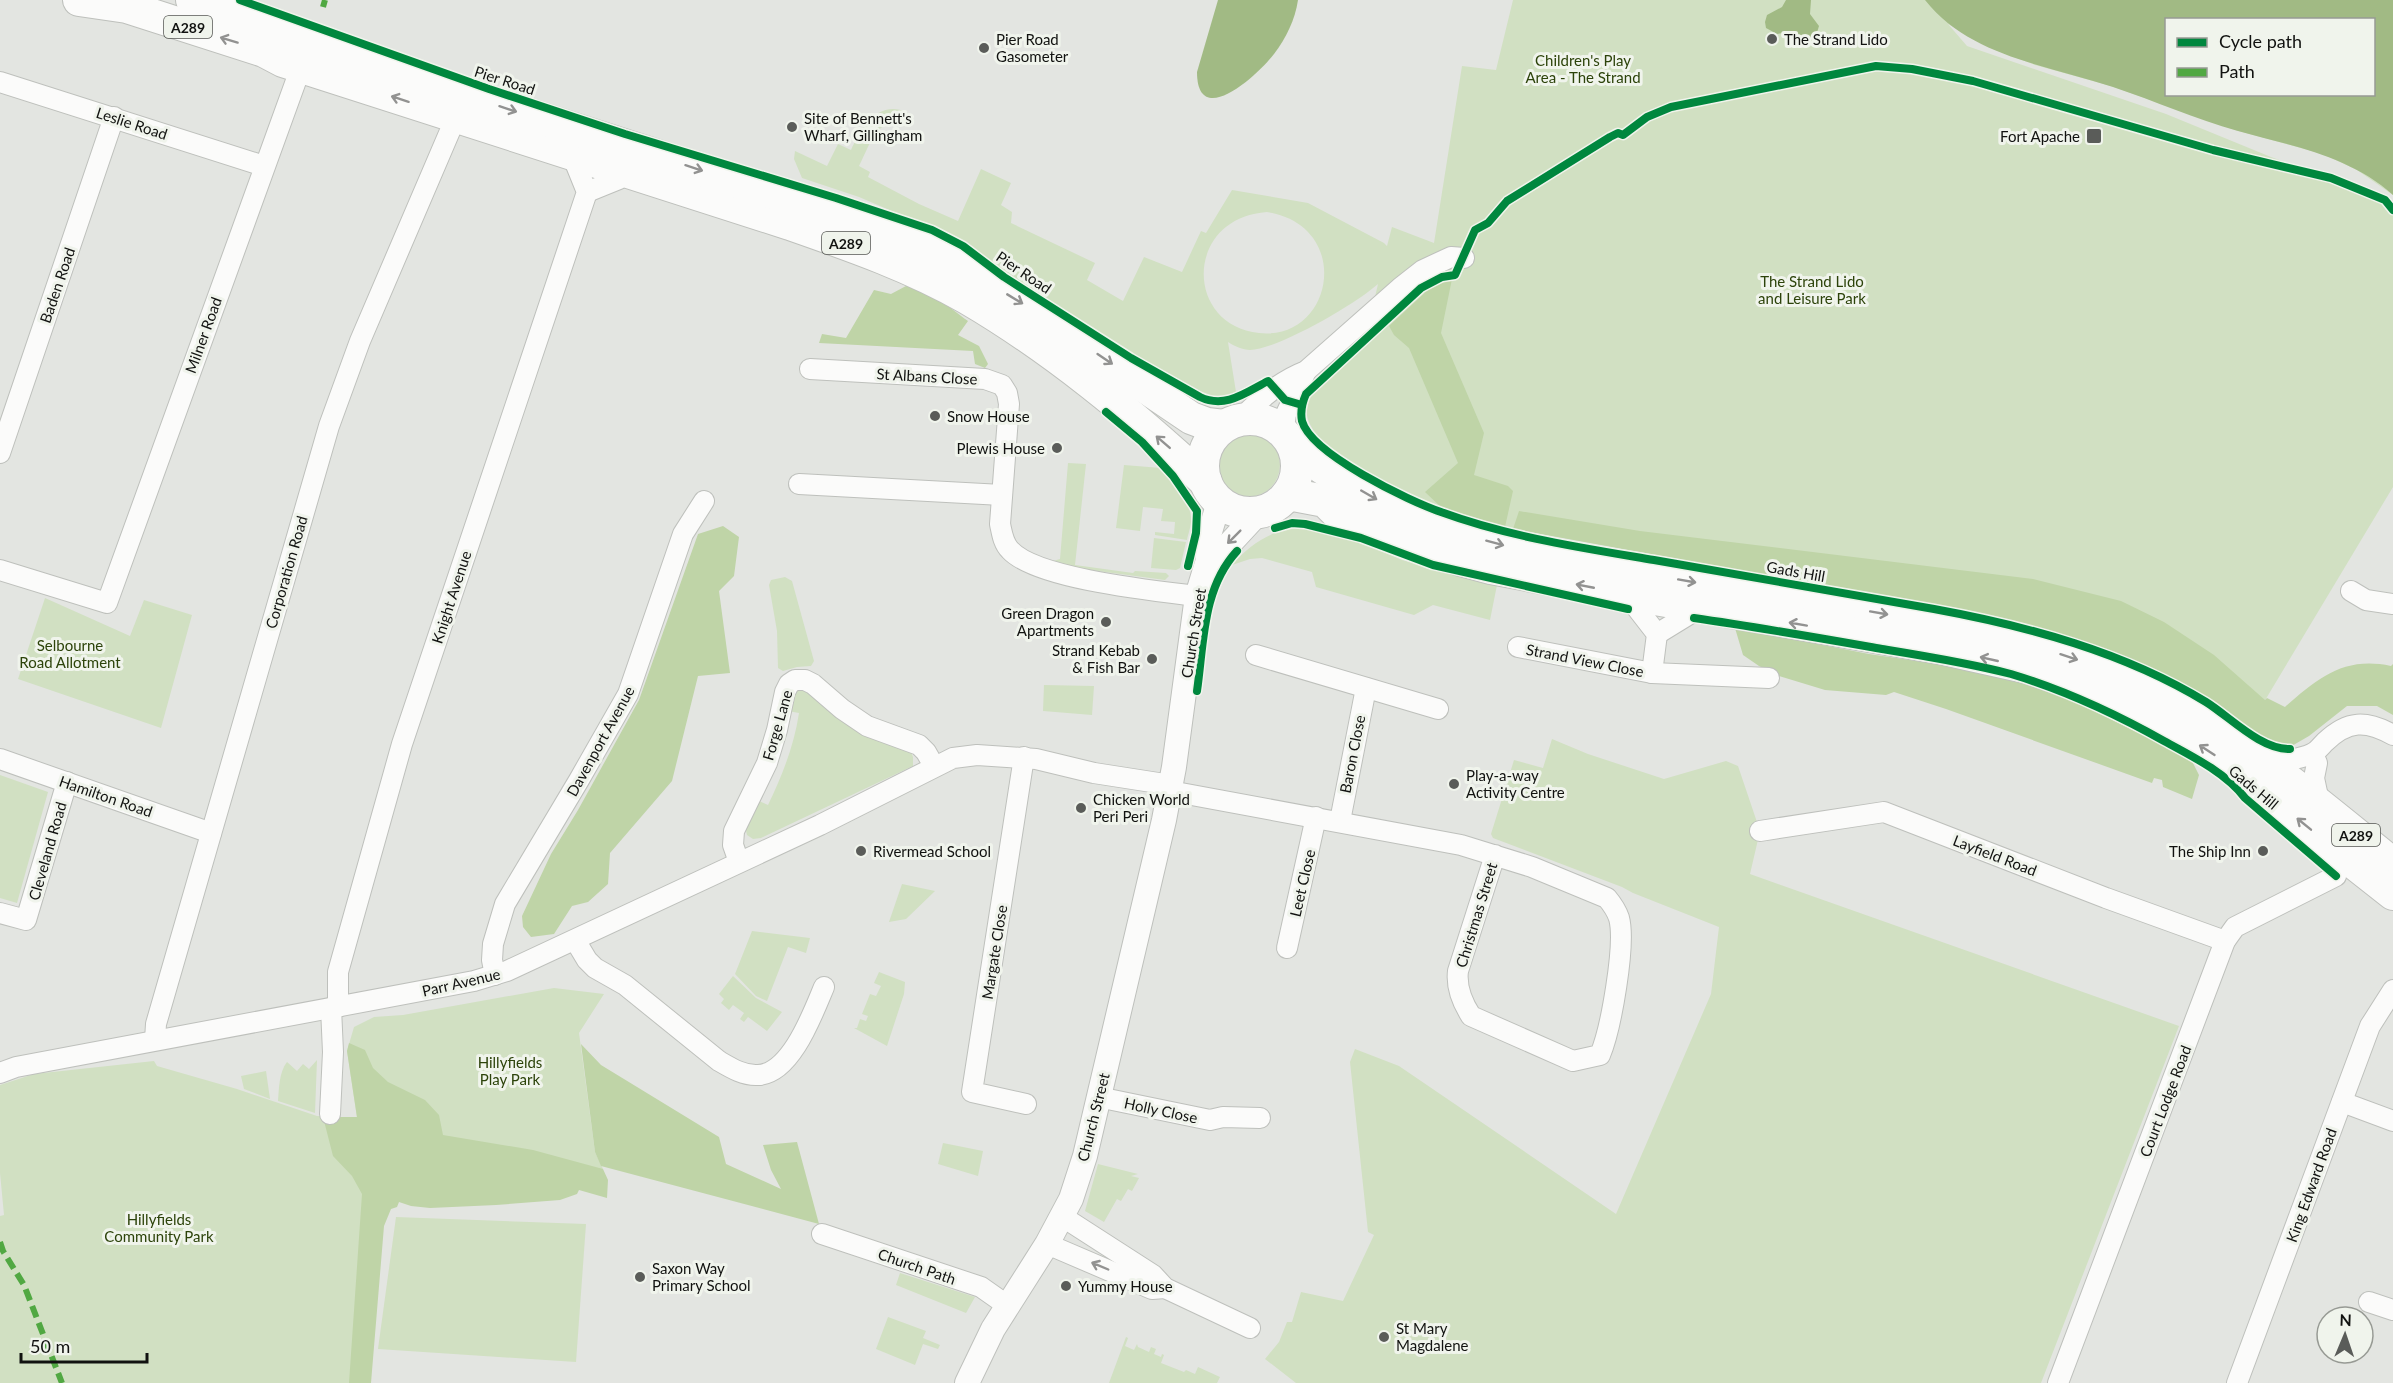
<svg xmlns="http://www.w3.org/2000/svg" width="2393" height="1383" font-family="Lato,sans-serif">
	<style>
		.green { fill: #d1e0c2; fill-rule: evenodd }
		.forest { fill: #bfd4a7 }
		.water { fill: #a1ba84; fill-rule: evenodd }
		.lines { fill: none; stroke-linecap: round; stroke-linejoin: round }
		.minor-casing { stroke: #bec0bc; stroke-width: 22 }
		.tertiary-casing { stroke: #bec0bc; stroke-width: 26 }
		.primary-casing { stroke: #bec0bc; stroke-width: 34 }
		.minor { stroke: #fbfbfa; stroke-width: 20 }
		.tertiary { stroke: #fbfbfa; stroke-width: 24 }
		.primary { stroke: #fbfbfa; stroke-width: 32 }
		.quiet { stroke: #51a842; stroke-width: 6; stroke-dasharray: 12 6; stroke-linecap: butt }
		.cycleway-casing { stroke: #f0f4ec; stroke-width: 11 }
		.cycleway { stroke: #00873e; stroke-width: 8 }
		.oneway { stroke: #929291 }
		.poi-dot { fill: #5a5c59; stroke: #f0f4ec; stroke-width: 2 }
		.labels { text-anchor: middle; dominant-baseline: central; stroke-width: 6; stroke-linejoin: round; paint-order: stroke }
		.shield { fill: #f0f4ec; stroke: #545652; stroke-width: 1.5 }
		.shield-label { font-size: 14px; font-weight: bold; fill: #111210 }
		.poi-label { font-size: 15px; fill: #111210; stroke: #f0f4ec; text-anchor: start }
		.park-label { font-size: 15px; fill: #2c430a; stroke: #f0f4ec }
		.street-label { font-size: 15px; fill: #111210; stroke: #f0f4ec }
	</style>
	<rect width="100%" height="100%" fill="#e3e5e1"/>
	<g class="green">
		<path d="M1513,0H2393V195L2357,170L2323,154L2235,130L2111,86L2035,65L1993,49L1948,24L1967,46L2166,114L2271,157L2393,201V487L2249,727L2243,725L2206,698L2129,660L2051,631L1965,611L1505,527L1443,508L1444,510C1410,495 1281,444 1311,395L1364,345L1378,284C1357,303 1279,349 1250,350C1243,350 1234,346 1228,342L1236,392L1221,398L1211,397L1126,350L1020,282L960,240L859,197L802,178L794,159L795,151L827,166L838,144L851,150C862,127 877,100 907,112L910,117C875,121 873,138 859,166L870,172L868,177L919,204L958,221L981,169L1011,183L1001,205L1012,212L1011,223L1095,263L1087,280L1123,301L1144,257L1182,272L1201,231L1206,233L1232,190L1308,203L1384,243L1387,246L1392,227L1434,243L1462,66L1496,70ZM2166,20H2374V94H2166ZM1267,212C1354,226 1334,341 1259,333C1184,325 1184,218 1267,212Z"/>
		<circle cx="1248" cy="465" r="32"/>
		<path d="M1068,463L1086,464L1075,565L1133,573L1135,571L1166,573L1169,576L1165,580L1075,568L1053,561L1060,559Z"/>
		<path d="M1124,465L1161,468C1174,478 1192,504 1191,521C1191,527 1188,534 1187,540L1155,535V532L1174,534L1175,522L1161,521L1163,509L1143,507L1140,531L1116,528Z"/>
		<path d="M1298,527L1366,544L1402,560L1497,585L1490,620L1433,605L1414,615L1316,587L1312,572L1262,558L1250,559L1232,565C1250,544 1270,531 1298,527Z"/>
		<path d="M1154,538L1186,542L1180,568L1176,570L1151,568Z"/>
		<path d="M785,577L792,581L814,661L811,666L797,667L783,671L778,668L777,631L769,585L771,580Z"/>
		<path d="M45,598L130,636L144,600L192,615L161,728L18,679Z"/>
		<path d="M802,685L911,752L913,757V766L761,838L753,839L747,835L745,826L757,800L768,805C782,776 794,746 799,713L788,711L790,693Z"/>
		<path d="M1044,685L1094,686L1092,715L1043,711Z"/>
		<path d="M1552,739L1588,754L1664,779L1726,761L1738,766L1760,831L1750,874L2179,1026L2041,1383H1296L1265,1359L1279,1342L1287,1322H1292L1301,1292L1343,1301L1374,1235L1368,1232L1350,1062L1355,1049L1399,1066L1616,1214L1711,994L1719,927L1633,893L1622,887L1493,838L1491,834L1514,760L1543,768Z"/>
		<path d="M0,775L48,792L17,903L0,898Z"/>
		<path d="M902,884L935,891L906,919L889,922Z"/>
		<path d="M752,931L810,938L806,953L788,947L767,1001L756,996L735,974Z"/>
		<path d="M879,972L905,982L904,994L887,1046L854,1028H857L860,1019L866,1021L868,1016L862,1014L870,994L876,996L881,986L874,983Z"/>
		<path d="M733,976L756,998L782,1012L767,1031L748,1017L744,1022L740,1019L744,1013L733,1005L729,1010L721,1003L724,999L719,994Z"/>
		<path d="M554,988L604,994L579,1033L595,1152L603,1169L597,1172L385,1199L358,1383H0V1216L4,1215L0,1173V1085L34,1074L154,1061L157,1066L237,1089L317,1116L357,1118L347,1051L354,1027L374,1017L403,1015Z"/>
		<path d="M317,1060L315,1113L278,1101C279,1089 279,1072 287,1062L297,1071L303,1064L309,1069Z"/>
		<path d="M266,1071L270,1099L244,1089L241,1076Z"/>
		<path d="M943,1143L983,1151L978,1176L938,1164Z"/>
		<path d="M1098,1164L1138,1174L1131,1176L1139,1178L1132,1191L1128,1189L1121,1201L1117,1199L1104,1222L1085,1211Z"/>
		<path d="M396,1217L586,1224L576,1362L378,1349Z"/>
		<path d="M900,1273L975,1297L966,1313L896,1285Z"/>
		<path d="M888,1317L926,1331L923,1338L940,1345L938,1349L923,1344L915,1365L876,1349Z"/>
		<path d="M1126,1337L1128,1338L1125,1346L1134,1350L1137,1344L1138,1347L1149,1352L1151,1347L1156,1349L1154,1354L1161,1357L1162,1354L1164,1355L1161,1363L1184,1372L1186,1370L1195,1374L1198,1367L1220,1377L1217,1383H1109Z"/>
	</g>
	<g class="forest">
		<path d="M1452,279L1441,333L1484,433L1474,475L1508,486L1513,491L1505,527L1444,510L1425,492L1458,463L1409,348L1394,335L1389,326L1430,288Z"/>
		<path d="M906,286C930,288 949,308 968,321L958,335L979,346L988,364L985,368L975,364L973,351L819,343L822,334L846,338L874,290L891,294Z"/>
		<path d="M1519,511L1640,531L2033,579L2121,601L2164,622L2214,655L2265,700L2267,698L2285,707C2318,678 2344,656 2391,666L2393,664V715L2377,706H2347L2309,736L2290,747L2269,741L2206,698L2129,660L2051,631L1965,611L1513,529Z"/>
		<path d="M723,526L739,537L734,576L719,591L730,673L698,676L672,781L610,853L608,884L588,902L572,906L554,934L531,937L523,927L522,916L551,854L578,810L639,700L698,534Z"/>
		<path d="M1735,628L1869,654L1958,667L2021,682L2062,695L2191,759L2199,775L2192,799L2163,787L2162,780L2154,778L2152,783L1946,709L1894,692L1886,695L1825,690L1779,676L1759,666L1743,655Z"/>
		<path d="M349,1043L365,1050L373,1068L388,1082L425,1100L439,1115L443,1135L533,1150L603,1169L608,1180L607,1198L579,1190L577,1194L560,1200L496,1205L430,1208L411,1206L399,1202L397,1207L391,1209L384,1226L371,1383H349L362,1194L352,1176L333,1156L323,1117H357L347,1051Z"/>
		<path d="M581,1044L601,1065L719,1137L726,1164L781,1189L771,1170L763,1145L797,1142L819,1224L601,1166L595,1152Z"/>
	</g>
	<g class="water">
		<path d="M1218,0H1298C1295,20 1286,38 1274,54C1259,74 1197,131 1197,72Z"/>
		<path d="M1786,0H1811L1810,14L1819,26L1815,39L1805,42L1791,32L1777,34L1766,28L1765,22L1767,15L1782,7Z"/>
		<path d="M1925,0H2393V195C2350,156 2292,146 2238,131C2195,119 2155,101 2113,87C2048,65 1970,57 1925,0ZM2166,20H2374V94H2166Z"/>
	</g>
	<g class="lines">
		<defs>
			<g id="minor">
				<path d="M0,82L264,166"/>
				<path d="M587,192L619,179L623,170"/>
				<path d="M810,369L985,379L1002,385L1007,393L1009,404L1000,524C1002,533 1003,543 1010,550C1036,579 1156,591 1197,596"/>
				<path d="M1241,419C1259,399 1280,381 1306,371L1400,288L1423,270L1451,257L1464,258"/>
				<path d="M1283,433L1286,414L1306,371"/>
				<path d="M0,453L114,117"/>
				<path d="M799,484L1002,495"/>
				<path d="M0,570L107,603L301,67"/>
				<path d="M2351,591L2366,600L2393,604"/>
				<path d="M1626,594L1657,634L1652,673"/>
				<path d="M1657,634L1701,607"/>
				<path d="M1518,647L1652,673L1769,678"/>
				<path d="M1256,655L1438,709"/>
				<path d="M2313,754L2317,763L2314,778L2320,806"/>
				<path d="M1024,757L972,1092L1026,1104"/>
				<path d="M0,759L211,833"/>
				<path d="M2271,766C2284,759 2298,760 2311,754C2317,752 2321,746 2325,742C2348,720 2366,720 2393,735"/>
				<path d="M1170,791L1461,845L1532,867L1607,898C1612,904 1616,909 1619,918C1626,944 1611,1029 1600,1055L1573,1061L1471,1016C1462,1002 1456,987 1458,971L1495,855"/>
				<path d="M1340,821L1366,688"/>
				<path d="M1760,831L1884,812L2106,898L2225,941"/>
				<path d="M739,862L733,845L734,831L767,763L777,730L785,692L789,684L795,680H805L813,684L842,709L867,726L919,745L926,752L934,766"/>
				<path d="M0,913L26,920L67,782"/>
				<path d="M575,940L587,960L595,968L625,985L719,1061C731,1068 744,1076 758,1075C791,1074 813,1013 824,987"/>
				<path d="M1287,948L1316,817"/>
				<path d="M495,975L492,960L493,944L505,904L579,780L628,694L683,534L704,501"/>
				<path d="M338,1007V972L402,744L587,192L572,155"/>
				<path d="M155,1040L156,1024L329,426L360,341L456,117"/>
				<path d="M0,1073L16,1067L474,981L507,971L820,825L953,758L977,755L1036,759L1094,773L1171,785"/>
				<path d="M1098,1097L1210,1120L1223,1117L1260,1118"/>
				<path d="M2342,1102L2393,1121"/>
				<path d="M330,1114L333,1052L331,1008"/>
				<path d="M1063,1217L1153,1275L1165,1288L1250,1328"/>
				<path d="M822,1234L981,1287L1008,1306"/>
				<path d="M1047,1244L1152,1289L1165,1288"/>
				<path d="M2369,1302L2393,1310"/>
				<path d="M2058,1383L2225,941L2235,927L2336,876"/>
				<path d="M2237,1383L2370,1026L2393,990"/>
			</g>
			<g id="tertiary">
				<path d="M1208,560L1221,553L1259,512"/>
				<path d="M967,1383L993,1329L1047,1244L1071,1199L1085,1156L1164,820L1174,767L1197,596L1208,560L1206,545L1219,502"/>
			</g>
			<g id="primary">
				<path d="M79,0L127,7L264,51L283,61L790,224C850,245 911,266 967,298C1054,349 1132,414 1206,482"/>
				<path d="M192,0L384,68L773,193L874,228L941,257L1018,301L1191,418L1207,424L1224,426"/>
				<circle cx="1250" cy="466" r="47"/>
				<path d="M1289,439C1301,447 1309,459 1321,467C1341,481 1366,496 1389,506C1467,541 1551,557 1634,572C1710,585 1786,598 1862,611C1939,624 2017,637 2092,664C2207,707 2299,789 2393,864"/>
				<path d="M1288,494L1325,501L1338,514L1366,524L1401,540L1461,560L1491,568L1626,594L1939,648L2029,668L2081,686L2128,705L2181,734L2228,764L2393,894"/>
			</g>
		</defs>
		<use href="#minor" class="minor-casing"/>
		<use href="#tertiary" class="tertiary-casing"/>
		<use href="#primary" class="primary-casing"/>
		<use href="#minor" class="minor"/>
		<use href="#tertiary" class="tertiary"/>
		<use href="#primary" class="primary"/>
		<g class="quiet">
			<path d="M323,7L325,0"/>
			<path d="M0,1242L3,1251L24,1285L62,1383"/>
		</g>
		<defs>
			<g id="cycleway">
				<path d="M240,0L489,89L625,134L836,198L932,230L963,246L1004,277L1131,358L1200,397C1225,409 1245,393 1268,381L1285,400L1302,405"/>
				<path d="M1106,412L1142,442L1173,476L1197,511L1196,533L1188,566"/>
				<path d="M1275,528L1292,523L1305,524L1361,538L1433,565L1628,609"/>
				<path d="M1694,618C1757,627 1819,638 1882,649C1925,656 1969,663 2011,674C2064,690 2116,714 2164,741C2192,756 2226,773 2245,798L2336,876"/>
				<path d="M1197,691C1204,643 1202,589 1237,551"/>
				<path d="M2290,749C2261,750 2230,717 2206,702C2124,652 2027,626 1934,609C1840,592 1747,576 1654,560C1583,548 1509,537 1441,512C1409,501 1311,454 1302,421C1300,411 1302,403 1306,394L1421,288L1442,277L1455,275L1475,230L1488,223L1507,201L1610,137L1618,133L1623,135L1647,117L1671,107L1876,66L1912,69L1973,81L2213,150L2331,178L2385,200L2393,210"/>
			</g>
		</defs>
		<use href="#cycleway" class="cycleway-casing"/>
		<use href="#cycleway" class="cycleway"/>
	</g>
	<defs><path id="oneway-shaft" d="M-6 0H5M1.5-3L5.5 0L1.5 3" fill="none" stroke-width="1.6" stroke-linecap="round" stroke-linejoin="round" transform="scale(1.5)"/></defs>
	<g class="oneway">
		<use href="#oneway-shaft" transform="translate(229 40) rotate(-163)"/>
		<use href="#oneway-shaft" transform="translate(400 99) rotate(-162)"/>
		<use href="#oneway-shaft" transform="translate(508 109) rotate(18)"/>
		<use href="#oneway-shaft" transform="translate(694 168) rotate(18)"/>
		<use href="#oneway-shaft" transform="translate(1015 299) rotate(31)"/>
		<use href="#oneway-shaft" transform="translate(1105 359) rotate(34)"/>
		<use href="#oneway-shaft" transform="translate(1163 442) rotate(-139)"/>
		<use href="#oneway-shaft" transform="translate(1369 495) rotate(30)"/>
		<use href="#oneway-shaft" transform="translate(1234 537) rotate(135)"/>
		<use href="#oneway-shaft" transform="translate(1495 543) rotate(15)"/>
		<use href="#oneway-shaft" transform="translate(1687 581) rotate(10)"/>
		<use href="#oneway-shaft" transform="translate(1585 586) rotate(-169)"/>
		<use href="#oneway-shaft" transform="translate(1879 613) rotate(10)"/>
		<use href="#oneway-shaft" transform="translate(1798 624) rotate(-170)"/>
		<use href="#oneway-shaft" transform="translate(2069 657) rotate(18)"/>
		<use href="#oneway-shaft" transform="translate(1989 659) rotate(-167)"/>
		<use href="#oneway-shaft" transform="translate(2207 750) rotate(-147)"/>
		<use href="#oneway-shaft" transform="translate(2304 824) rotate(-141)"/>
		<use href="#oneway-shaft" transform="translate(1100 1266) rotate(-157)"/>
	</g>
	<g class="poi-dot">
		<circle cx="1772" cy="39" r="6"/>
		<circle cx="984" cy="48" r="6"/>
		<circle cx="792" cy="127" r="6"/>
		<rect x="2086" y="128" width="16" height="16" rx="3"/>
		<circle cx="935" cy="416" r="6"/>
		<circle cx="1057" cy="448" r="6"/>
		<circle cx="1106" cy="622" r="6"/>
		<circle cx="1152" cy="659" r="6"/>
		<circle cx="1454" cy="784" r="6"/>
		<circle cx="1081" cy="808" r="6"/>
		<circle cx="861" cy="851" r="6"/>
		<circle cx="2263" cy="851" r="6"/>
		<circle cx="640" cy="1277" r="6"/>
		<circle cx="1066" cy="1286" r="6"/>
		<circle cx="1384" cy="1337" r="6"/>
	</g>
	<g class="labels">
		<g class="shield">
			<rect x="164" y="16" width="48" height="22" rx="4.5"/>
			<rect x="822" y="232" width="48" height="22" rx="4.5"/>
			<rect x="2332" y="824" width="48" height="22" rx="4.5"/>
		</g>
		<g class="shield-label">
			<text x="188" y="27">A289</text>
			<text x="846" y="243">A289</text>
			<text x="2356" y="835">A289</text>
		</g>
		<g class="poi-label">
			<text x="996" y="39">Pier Road<tspan x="996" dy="17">Gasometer</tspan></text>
			<text x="1784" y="39">The Strand Lido</text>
			<text x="804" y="118">Site of Bennett's<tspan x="804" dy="17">Wharf, Gillingham</tspan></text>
			<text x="2080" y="136" text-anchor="end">Fort Apache</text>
			<text x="947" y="416">Snow House</text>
			<text x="1045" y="448" text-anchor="end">Plewis House</text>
			<text x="1094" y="613" text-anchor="end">Green Dragon<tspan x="1094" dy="17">Apartments</tspan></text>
			<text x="1140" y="650" text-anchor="end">Strand Kebab<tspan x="1140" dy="17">&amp; Fish Bar</tspan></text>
			<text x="1466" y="775">Play-a-way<tspan x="1466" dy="17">Activity Centre</tspan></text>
			<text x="1093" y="799">Chicken World<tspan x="1093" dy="17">Peri Peri</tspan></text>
			<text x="873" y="851">Rivermead School</text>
			<text x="2251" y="851" text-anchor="end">The Ship Inn</text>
			<text x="652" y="1268">Saxon Way<tspan x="652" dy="17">Primary School</tspan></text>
			<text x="1078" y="1286">Yummy House</text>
			<text x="1396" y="1328">St Mary<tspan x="1396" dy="17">Magdalene</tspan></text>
		</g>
		<g class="park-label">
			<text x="1583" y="60">Children's Play<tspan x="1583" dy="17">Area - The Strand</tspan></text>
			<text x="1812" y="281">The Strand Lido<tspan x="1812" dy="17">and Leisure Park</tspan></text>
			<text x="70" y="645">Selbourne<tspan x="70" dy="17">Road Allotment</tspan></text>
			<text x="510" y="1062">Hillyfields<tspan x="510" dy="17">Play Park</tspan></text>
			<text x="159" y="1219">Hillyfields<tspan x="159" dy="17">Community Park</tspan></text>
		</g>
		<g class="street-label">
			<text transform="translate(505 80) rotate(18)">Pier Road</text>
			<text transform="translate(132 123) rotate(18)">Leslie Road</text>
			<text transform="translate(1024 272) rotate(34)">Pier Road</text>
			<text transform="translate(57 285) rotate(-71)">Baden Road</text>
			<text transform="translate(203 335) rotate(-70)">Milner Road</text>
			<text transform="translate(927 376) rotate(3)">St Albans Close</text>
			<text transform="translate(1796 571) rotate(10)">Gads Hill</text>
			<text transform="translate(286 572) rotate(-74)">Corporation Road</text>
			<text transform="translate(451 597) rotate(-72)">Knight Avenue</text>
			<text transform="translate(1193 633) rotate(-81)">Church Street</text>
			<text transform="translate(1585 660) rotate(11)">Strand View Close</text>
			<text transform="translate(777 725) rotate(-74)">Forge Lane</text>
			<text transform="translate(600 741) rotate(-61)">Davenport Avenue</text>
			<text transform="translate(1352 754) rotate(-79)">Baron Close</text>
			<text transform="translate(2254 787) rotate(40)">Gads Hill</text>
			<text transform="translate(106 796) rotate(19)">Hamilton Road</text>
			<text transform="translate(47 851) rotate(-74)">Cleveland Road</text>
			<text transform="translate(1995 855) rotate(21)">Layfield Road</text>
			<text transform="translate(1302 883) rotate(-77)">Leet Close</text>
			<text transform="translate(1476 915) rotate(-73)">Christmas Street</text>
			<text transform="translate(994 952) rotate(-81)">Margate Close</text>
			<text transform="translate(461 982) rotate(-13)">Parr Avenue</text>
			<text transform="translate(2165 1101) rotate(-69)">Court Lodge Road</text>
			<text transform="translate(1161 1110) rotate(12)">Holly Close</text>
			<text transform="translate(1093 1117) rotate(-76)">Church Street</text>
			<text transform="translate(2311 1185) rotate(-70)">King Edward Road</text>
			<text transform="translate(917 1266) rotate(19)">Church Path</text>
		</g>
	</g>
	<rect x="2165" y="18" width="210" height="78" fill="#f0f4ec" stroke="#979a94" stroke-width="1.5"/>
	<rect x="2177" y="38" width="30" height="9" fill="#00873e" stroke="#979a94" stroke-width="1.5"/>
	<text x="2219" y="48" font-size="18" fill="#111210">Cycle path</text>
	<rect x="2177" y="68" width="30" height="9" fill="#51a842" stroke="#979a94" stroke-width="1.5"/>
	<text x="2219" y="78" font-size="18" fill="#111210">Path</text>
	<g transform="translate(2345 1335) rotate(2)"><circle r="28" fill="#f0f4ec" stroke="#979a94" stroke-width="1.5"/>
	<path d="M0-4.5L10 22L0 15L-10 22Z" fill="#5a5c59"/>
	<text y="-9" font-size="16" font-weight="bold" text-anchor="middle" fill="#111210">N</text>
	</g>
	<path d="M21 1353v9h126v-9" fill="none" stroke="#111210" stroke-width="3"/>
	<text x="30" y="1353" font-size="18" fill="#111210" stroke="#f0f4ec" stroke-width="4.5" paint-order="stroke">50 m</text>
</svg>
